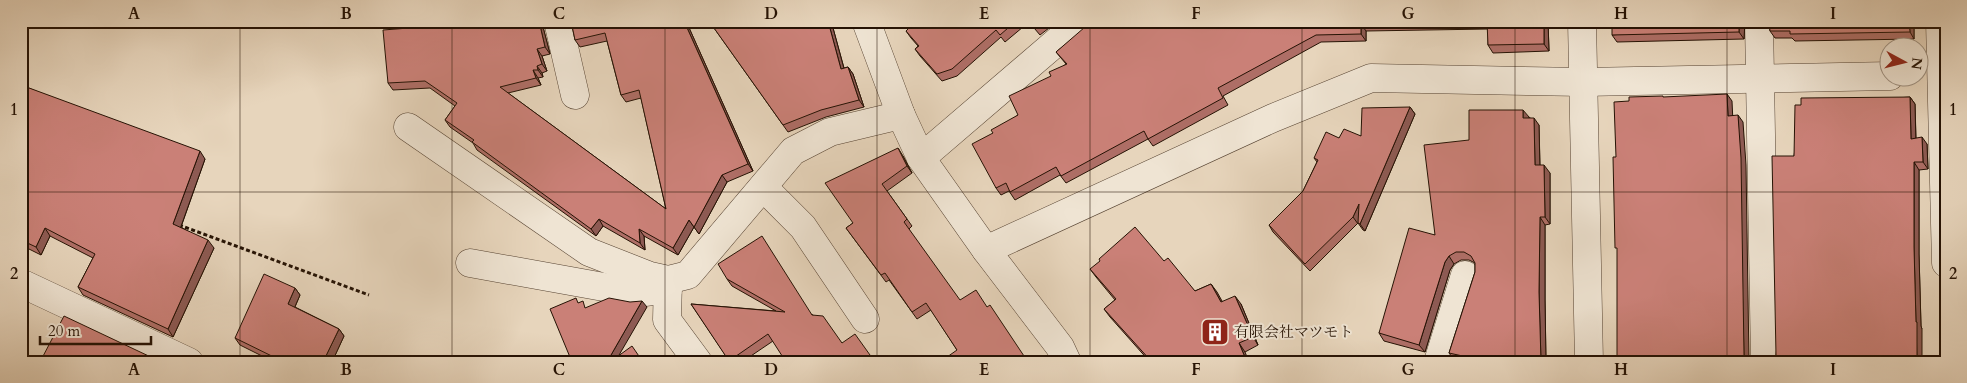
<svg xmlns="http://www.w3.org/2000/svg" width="1967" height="383" font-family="Cardo,'Noto Serif JP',serif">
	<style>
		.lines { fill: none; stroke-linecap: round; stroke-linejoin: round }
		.minor-casing { stroke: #564332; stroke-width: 29 }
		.path { stroke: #251204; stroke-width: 3; stroke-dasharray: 4 2.5; stroke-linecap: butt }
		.minor { stroke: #efe4d3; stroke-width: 28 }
		.wall { fill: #ae6e66; stroke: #251204 }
		.shaded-wall { fill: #8d5a53; stroke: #251204 }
		.building { fill: #ca8077; stroke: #251204 }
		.grid { fill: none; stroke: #251204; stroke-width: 1; stroke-opacity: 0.55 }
		.labels { text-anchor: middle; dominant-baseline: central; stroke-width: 4; stroke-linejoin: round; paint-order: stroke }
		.poi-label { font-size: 15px; fill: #251204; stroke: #efe4d3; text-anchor: start }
		.neatline { fill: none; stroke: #251204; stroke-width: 2 }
		.grid-label { font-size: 16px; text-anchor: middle; font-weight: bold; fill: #251204 }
	</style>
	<rect width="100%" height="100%" fill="#e7d5bc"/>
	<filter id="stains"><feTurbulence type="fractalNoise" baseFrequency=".004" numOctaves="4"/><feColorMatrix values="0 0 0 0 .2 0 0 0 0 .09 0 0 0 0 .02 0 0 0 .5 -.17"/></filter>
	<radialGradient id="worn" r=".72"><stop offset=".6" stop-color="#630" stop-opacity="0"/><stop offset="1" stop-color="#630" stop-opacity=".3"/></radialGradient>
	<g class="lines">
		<defs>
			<g id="minor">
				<path d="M558,21L575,95"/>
				<path d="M866,21L901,115L921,158L986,250L1060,347L1067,362"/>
				<path d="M1582,21L1589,362"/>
				<path d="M1759,21L1765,362"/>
				<path d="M1940,21L1946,263"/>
				<path d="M408,127L589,252L650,276L668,280L688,275L793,151L830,132L901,115"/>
				<path d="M921,158L1081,21"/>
				<path d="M763,187L803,227L865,319"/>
				<path d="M986,250L1273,118L1371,78L1583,82L1890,76"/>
				<path d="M470,263L637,293L668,289"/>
				<path d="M668,280L667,320L698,362"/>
				<path d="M21,283L189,362"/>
				<path d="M1438,362L1465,275"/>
			</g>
		</defs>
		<use href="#minor" class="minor-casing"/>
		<path class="path" d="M179,225L369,295"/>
		<use href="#minor" class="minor"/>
	</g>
	<g class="wall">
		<path d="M571,21H686L753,171L727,182L699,234L694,227L678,255L644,236L645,250L603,226L596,236L477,150L473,143L450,127L445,120L455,106L430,88L393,90L388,83L435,26H517L543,27L550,54L542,56L547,71L542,73L543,77L538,78L541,85L508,93L666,209L641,98L626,102L621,95L607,41L580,47L575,40Z"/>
		<path d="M709,21L833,28L844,68L848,67L853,74L864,107L826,117L788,132Z"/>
		<path d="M916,21H1058L1040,35L1029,22L1005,42L1001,37L957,76L942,81L920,56L915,49L918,46L911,38L906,31Z"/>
		<path d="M1095,21H1548L1549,51L1493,53L1488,45V29L1366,31V41L1321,42L1223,96L1228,105L1153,146L1148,139L1066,183L1060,175L1015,200L1009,191L1001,195L996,188L993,133L1018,115L1051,76L1066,64L1056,52Z"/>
		<path d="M1745,21L1744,39L1617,42L1612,35Z"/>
		<path d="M1769,21H1914V39L1795,41L1792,38H1775L1770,31Z"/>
		<path d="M21,83V85L205,159L181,227L214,248L173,337L83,295L78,287L93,258L50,236L41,255L21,245Z"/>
		<path d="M1910,97L1915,104L1916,138L1927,144L1928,169L1919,170V254L1921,326L1922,329L1776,355L1794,156L1801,105Z"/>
		<path d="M1410,107L1415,114L1365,231L1363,230L1358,223L1310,271L1273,232L1269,225L1303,191L1317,162L1314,158L1339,138L1361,136Z"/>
		<path d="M1529,117L1539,125L1540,165L1550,173V224L1545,225V300L1546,362H1458L1455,361L1449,353L1475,272V263L1469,260H1461L1454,264L1450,270L1425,352L1384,341L1379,333L1435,235L1469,140Z"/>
		<path d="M903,156L912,173L887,191L912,226L909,229L957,350L931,310L917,319L889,280L886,282L846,228L853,223Z"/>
		<path d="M1164,261L1195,291L1211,284L1222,302L1241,304L1258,345L1245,352L1150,362L1110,317L1104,309L1115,300L1096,277L1090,269Z"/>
		<path d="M727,279L813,315L842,343L875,362L773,341L742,362H730L691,304L776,311L732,286Z"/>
		<path d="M295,288L300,295L295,307L339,329L344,336L332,362H274L240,345L235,338Z"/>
	</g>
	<g class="shaded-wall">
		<path d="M512,21H516L518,34L513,27Z"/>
		<path d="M539,21L543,27L550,54L545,47Z"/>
		<path d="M684,21H686L753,171L748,164Z"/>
		<path d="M828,21L833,28L846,76L841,69Z"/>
		<path d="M1544,21H1548L1549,51L1544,44Z"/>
		<path d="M1739,21H1745L1744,39L1739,32Z"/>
		<path d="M1909,21H1914V39L1910,32Z"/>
		<path d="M1361,24L1366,31V41L1361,34Z"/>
		<path d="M537,49L542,56L547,71L542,64Z"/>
		<path d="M537,66L542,73L543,77L538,70Z"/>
		<path d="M848,67L853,74L864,107L859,100Z"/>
		<path d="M533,70L538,78L541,85L536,78Z"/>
		<path d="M1727,94L1732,101L1733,123L1728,116Z"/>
		<path d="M1910,97L1915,104L1916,146L1911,139Z"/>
		<path d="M1410,107L1415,114L1365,231L1360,224Z"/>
		<path d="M1523,110L1529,117L1528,125L1523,118Z"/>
		<path d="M1738,115L1743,122L1746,165L1749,362H1746L1744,355Z"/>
		<path d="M1534,118L1539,125L1540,172L1535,165Z"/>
		<path d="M1922,137L1927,144L1928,169L1923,162Z"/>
		<path d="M898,148L903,156L912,173L907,166Z"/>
		<path d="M200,151L205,159L179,232L173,224Z"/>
		<path d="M1914,162L1919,170V254L1921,326L1922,329V362H1917L1914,247Z"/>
		<path d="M1544,165L1550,173V224L1545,217Z"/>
		<path d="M722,175L727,182L699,234L694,227Z"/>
		<path d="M1359,204L1364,211L1358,224L1353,217Z"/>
		<path d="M1540,217L1545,225V300L1546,362H1541L1539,292Z"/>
		<path d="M599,219L603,226L596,236L591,229Z"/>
		<path d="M689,220L694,227L678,255L673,248Z"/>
		<path d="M45,228L50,236L41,255L36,247Z"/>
		<path d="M639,229L644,236L645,250L640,243Z"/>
		<path d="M208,240L214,248L173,337L168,329Z"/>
		<path d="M1449,256L1454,264L1450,270L1425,352L1419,345L1445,262Z"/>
		<path d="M1211,284L1217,292L1227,310L1221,302Z"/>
		<path d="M295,288L300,295L293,311L288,304Z"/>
		<path d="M1235,296L1241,304L1258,345L1253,337Z"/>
		<path d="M642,301L647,307L615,362H607Z"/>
		<path d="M339,329L344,336L332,362H323Z"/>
		<path d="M1239,343L1245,352L1249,362H1247Z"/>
	</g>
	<g class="building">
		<path d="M434,21H512L513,27L532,21H539L545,47L537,49L542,64L537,66L538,70H533L536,78L500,87L666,209L639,90L621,95L605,33L575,40L571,21H684L748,164L722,175L694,227L689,220L673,248L639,229L640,243L599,219L591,229L472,142L474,140L445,120L457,103L425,81L388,83L383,30L435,26Z"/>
		<path d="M709,21H823V22L828,21L841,69L848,67L859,100L821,110L783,125Z"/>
		<path d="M916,21H1016L1000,35L996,30L952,69L937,74L915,49L919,46L906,31Z"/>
		<path d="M1029,21H1044L1035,28Z"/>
		<path d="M1095,21H1544V44L1488,45L1487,22L1361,24V34L1316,35L1218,88L1223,98L1148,139L1144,131L1061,176L1056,167L1010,192L1006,183L996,188L972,144L993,133L991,130L1018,115L1009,96L1051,76L1049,72L1067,64L1056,52L1085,27Z"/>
		<path d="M1612,21H1739V32L1612,35Z"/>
		<path d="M1769,21H1909L1910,32L1790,34V31H1770Z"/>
		<path d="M21,85L200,151L173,224L208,240L168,329L78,287L95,254L45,228L36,247L21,240Z"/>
		<path d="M1727,94L1728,116L1738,115L1741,158L1744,355L1746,362H1617V248H1615L1613,157H1616L1614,102L1629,101V97L1663,96V97Z"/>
		<path d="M1910,97L1911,139L1922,137L1923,162H1914V247L1916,322H1917V362H1774L1776,355L1772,156H1794L1795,105H1801V98Z"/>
		<path d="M1410,107L1360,224L1358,223L1359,204L1353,217L1305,264L1269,225L1303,191L1318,160L1314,158L1326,132L1339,138L1344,129L1361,136L1362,108Z"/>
		<path d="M1469,110H1523V118H1534L1535,165H1544L1545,217H1540L1539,292L1541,362H1467V357L1449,353L1475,272V263L1471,256L1464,252H1456L1449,256L1445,262L1419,345L1379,333L1409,228L1435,235L1424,145L1469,140Z"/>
		<path d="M898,148L907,166L882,184L907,219L904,222L960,300L976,290L987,307L990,305L1028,362H940L957,350L926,303L912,312L885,273L881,275L846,228L853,223L825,183Z"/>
		<path d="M1135,227L1164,261L1168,258L1195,291L1211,284L1221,302L1235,296L1253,337L1239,343L1247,362H1150L1151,361L1104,309L1116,299L1090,269L1100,261L1099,259Z"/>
		<path d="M762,236L812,315L823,316L842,343L855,334L875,362H786L768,334L729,361L691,304L785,312L727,279L718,264Z"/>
		<path d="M264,274L295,288L288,304L339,329L323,362H284L235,338Z"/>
		<path d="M576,298L578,303L583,301L585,308L609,298L630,302L642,301L607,362H572L550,309Z"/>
		<path d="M64,316L155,359L154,362H40Z"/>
		<path d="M632,346L643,362H610Z"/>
	</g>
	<path class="grid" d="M240,21V362M452,21V362M665,21V362M877,21V362M1090,21V362M1302,21V362M1515,21V362M1727,21V362M21,192H1946"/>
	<defs>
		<symbol id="building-square" viewBox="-11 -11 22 22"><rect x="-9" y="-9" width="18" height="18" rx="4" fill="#8f2418" stroke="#efe4d3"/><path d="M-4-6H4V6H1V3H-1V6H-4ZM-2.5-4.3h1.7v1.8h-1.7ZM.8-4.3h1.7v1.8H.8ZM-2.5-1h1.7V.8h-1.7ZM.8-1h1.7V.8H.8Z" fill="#fff"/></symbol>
	</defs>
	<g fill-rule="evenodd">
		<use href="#building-square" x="1199" y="316" width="32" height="32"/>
	</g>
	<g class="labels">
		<g class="poi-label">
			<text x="1234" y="332">有限会社マツモト</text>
		</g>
	</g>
	<rect width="1967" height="383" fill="none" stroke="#e7d5bc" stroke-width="55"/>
	<g transform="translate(1904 62) rotate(97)"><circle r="24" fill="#efe4d3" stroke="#9e9080"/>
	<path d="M0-4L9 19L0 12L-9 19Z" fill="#8f2418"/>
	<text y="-8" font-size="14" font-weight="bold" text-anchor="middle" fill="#251204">N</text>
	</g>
	<path d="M40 336v8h111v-8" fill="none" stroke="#251204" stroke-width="2.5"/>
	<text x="48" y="336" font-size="15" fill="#251204" stroke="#efe4d3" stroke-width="4" paint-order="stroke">20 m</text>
	<rect x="28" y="28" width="1912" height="328" class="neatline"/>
	<g class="grid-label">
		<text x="134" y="19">A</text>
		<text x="346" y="19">B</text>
		<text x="559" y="19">C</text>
		<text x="771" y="19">D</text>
		<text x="984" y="19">E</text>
		<text x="1196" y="19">F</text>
		<text x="1408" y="19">G</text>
		<text x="1621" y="19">H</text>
		<text x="1833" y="19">I</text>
		<text x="14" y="115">1</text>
		<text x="1953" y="115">1</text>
		<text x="14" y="279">2</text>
		<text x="1953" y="279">2</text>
		<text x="134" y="375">A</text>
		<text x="346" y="375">B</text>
		<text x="559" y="375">C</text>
		<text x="771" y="375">D</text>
		<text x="984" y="375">E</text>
		<text x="1196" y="375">F</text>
		<text x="1408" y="375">G</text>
		<text x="1621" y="375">H</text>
		<text x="1833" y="375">I</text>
	</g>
	<rect width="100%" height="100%" filter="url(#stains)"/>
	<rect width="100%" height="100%" fill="url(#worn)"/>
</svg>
